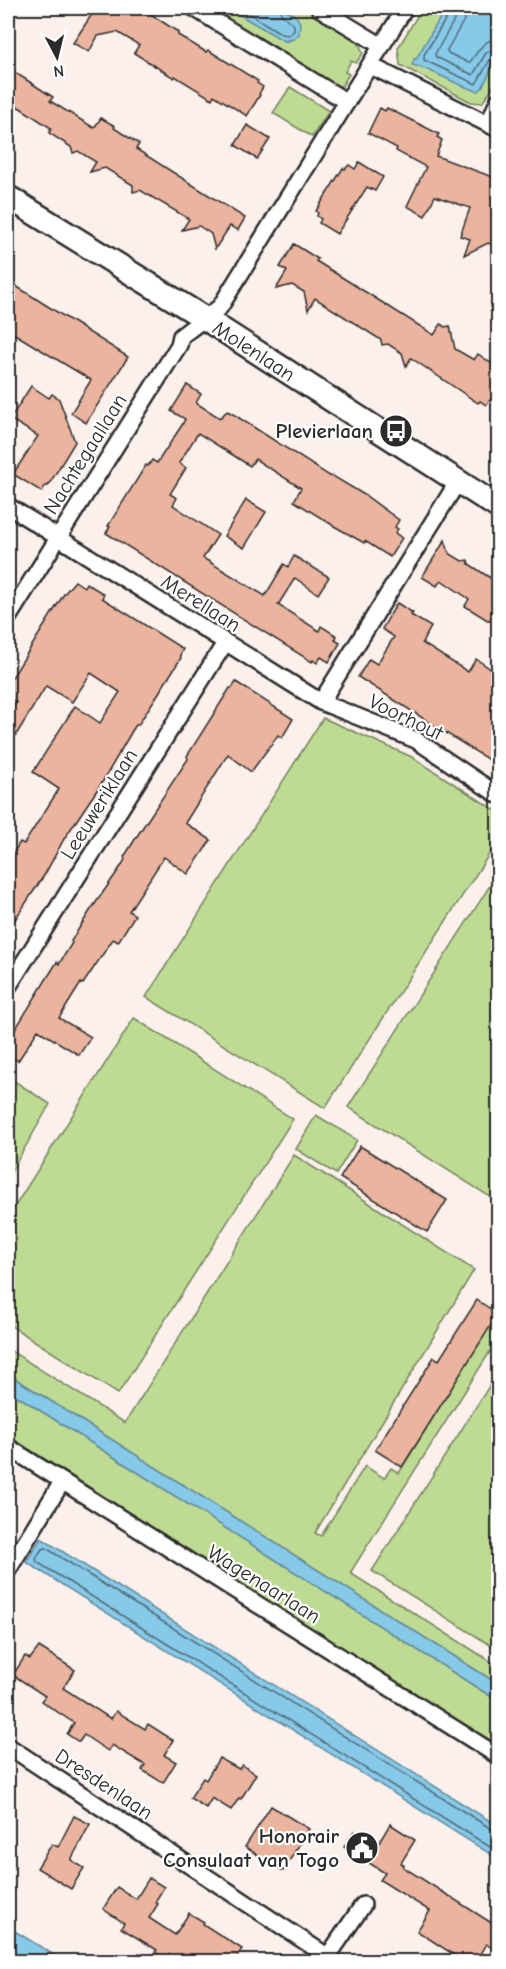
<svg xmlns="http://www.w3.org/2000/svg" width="506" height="1969" font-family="'Comic Neue',sans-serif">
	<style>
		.green { fill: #bedb93; stroke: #74835f; stroke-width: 1.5 }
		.water { fill: #87c9e8; stroke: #628a9c; stroke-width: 1.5 }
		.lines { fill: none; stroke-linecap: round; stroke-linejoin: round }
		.shore { stroke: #506a77; stroke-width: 1.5 }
		.building { fill: #ebb49f; stroke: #2b2b2b; stroke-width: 1.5 }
		.minor-casing { stroke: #2b2b2b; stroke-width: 20 }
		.secondary-casing { stroke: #2b2b2b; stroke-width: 27 }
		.minor { stroke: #fff; stroke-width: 15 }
		.secondary { stroke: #fff; stroke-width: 22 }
		.labels { text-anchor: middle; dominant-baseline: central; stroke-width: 4.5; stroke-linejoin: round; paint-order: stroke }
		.street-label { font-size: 21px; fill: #2b2b2b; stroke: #fff }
		.poi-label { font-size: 21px; font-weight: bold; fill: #2b2b2b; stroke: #fff; text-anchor: end }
	</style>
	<rect width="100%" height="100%" fill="#fbf0ec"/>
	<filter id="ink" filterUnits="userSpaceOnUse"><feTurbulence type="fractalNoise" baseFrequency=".0167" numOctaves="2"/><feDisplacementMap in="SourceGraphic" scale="12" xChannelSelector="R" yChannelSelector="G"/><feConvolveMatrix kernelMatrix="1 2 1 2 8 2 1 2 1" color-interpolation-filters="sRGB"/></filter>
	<g filter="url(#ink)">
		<g class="green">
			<path d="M205,8H228L285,41H289L295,16L282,8H306L353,37L359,44L363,53L356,63L351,61L345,72L349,74L342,86L331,85Z"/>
			<path d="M422,8H498V75L492,89L482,103L471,102L400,65L398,48Z"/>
			<path d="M290,87L329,111L312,137L273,113Z"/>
			<path d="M323,718L412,757L498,812V842H497L325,1108L146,997Z"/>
			<path d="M498,873V1202L348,1107Z"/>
			<path d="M134,1018L293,1119L118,1394L8,1324V1217Z"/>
			<path d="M8,1077L50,1104L8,1177V1158L12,1151L15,1139L13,1121L8,1117Z"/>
			<path d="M316,1115L357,1140L336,1174L296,1149Z"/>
			<path d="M294,1155L474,1270L315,1533L321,1536L365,1466L384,1478L391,1468L399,1473L498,1313V1339L350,1573L498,1666V1684L8,1374V1349L125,1423Z"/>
			<path d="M498,1372V1650L372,1571Z"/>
			<path d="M8,1390L498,1701V1746L8,1436Z"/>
		</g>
		<g class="water">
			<path d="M228,8H282L296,16L300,23L299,34L294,39L284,41Z"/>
			<path d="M446,8H498V56L482,88L478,91C455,86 436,70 412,65L414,59H416Z"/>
			<path d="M8,1374L498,1684V1701L8,1390Z"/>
			<path d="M41,1538L498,1826V1859L26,1562Z"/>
			<path d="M8,1927L64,1961H8Z"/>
		</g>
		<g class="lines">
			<g class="shore">
				<path d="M240,8L282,34L288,35L294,31V25L281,14L280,8"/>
				<path d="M450,8V12L424,55V60L476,84L491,58L498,56"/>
				<path d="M458,8L457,15L435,54L436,57L473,75L486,53L498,48"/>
				<path d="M467,8L464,20L447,50L448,53L469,63C479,52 481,40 498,39"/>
				<path d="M498,1831L493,1830L46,1548L42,1549L36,1558L37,1562L498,1852"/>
			</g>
		</g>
		<g class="building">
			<path d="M96,8H135L145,14L146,11L178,32V35L201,49L206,52L208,50L258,81L257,83L263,87L259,94L260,95L247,116L214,95L212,99L175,76L174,78L134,53L139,45L117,32L98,36L89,52L73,43Z"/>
			<path d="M8,68L53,97L50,101L94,128L101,118L115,126L114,128L139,144L136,149L245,218L238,230L230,226L215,249L211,234L199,226L182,230L189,219L140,190L133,192V185L105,168L90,172L96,162L78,151L73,153L71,147L49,133L51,128L22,109L8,101Z"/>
			<path d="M380,108L385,111L387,108L439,134L437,137L442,140L436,156L498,179V247L488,243L464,255L470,239L460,236L470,208L435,196L425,216L407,206L426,167L396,151L397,148L368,133Z"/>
			<path d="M247,125L270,139L257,159L235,145Z"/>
			<path d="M359,162L383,177L375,191L367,187L337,234L319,223L321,219L317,216L318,213L316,211L343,168L345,169L349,165L355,169Z"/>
			<path d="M294,244L318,259L316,261L434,335L441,324L445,327L450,326L455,349L474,360L478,354L498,368V403L491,399L486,405L480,401L478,403L411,358L406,366L402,353L388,344L382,345L381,340L315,298L308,310L304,292L292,285L276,289L287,271L280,267Z"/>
			<path d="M8,281L128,357L86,423L71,413L91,380L8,330Z"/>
			<path d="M187,385L201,394L196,403L220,418L227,411L233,414L331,477L333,476L366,496L399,520L395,527L398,529L395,533L402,538L390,557L365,541L364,543L334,526L294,501L301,488L255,459L250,466L198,433L179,463L186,468L170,494L177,498L173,505L218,535L203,558L265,596L284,564L288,567L294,556L329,577L318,594L295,578L278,605L319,631L321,626L337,636L335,640L340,643L329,662L321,657L317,663L313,660L312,662L106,533L110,527L108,526L146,465L148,466L152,460L157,463L182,425L185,419L171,411Z"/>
			<path d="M31,386L49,398L52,394L59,399L75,442L48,486H45L42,492L13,474L38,436L10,419Z"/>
			<path d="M246,500L266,512L244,548L224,536Z"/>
			<path d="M445,540L449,553L462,561L468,560L469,564L498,583V606L489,621L465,606L469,599L441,580L437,586L422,577Z"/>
			<path d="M75,581L84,587L86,583L104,594L102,598L183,649L180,655L181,658L160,691L138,725H136L132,731L103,781L64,839L45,874L8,930V861L20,842L24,844L59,789L33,772L75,706L100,723L120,692L91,673L72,702L46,686L8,748V715L16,702L8,697V684L64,594Z"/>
			<path d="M397,603L413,613L411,615L431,627L422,643L468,672L476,659L498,674V766L358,677L369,659L377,664L394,637L382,629Z"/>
			<path d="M236,682L293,719L282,738L278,735L251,772L228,754L185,823L211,840L188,874L164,857L129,911L135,915L118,942L113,939L83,984L81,983L59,1018L91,1037L79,1055L38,1030L18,1061L8,1054V1041L57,962L59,964L72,943L71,941L90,911L122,865L125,859L124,857L139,833L188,759L187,756L230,688H232Z"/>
			<path d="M360,1146L447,1200L427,1232L340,1178Z"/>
			<path d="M477,1300L498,1314L402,1467L375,1450L434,1357L439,1360Z"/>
			<path d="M39,1647L75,1670L63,1688L111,1719L116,1711L145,1729L148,1724L173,1740L164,1755L176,1762L163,1783L142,1770L145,1765L112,1745L108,1751L84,1735L79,1742L67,1734L74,1723L41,1701L45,1696L13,1675L25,1656L30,1659Z"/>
			<path d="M219,1758L239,1769L242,1765L256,1774L241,1799L239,1798L231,1810L212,1798L206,1808L190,1798L203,1778L206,1780Z"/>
			<path d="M271,1806L309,1829L283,1871L245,1847Z"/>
			<path d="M74,1816L90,1824L71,1860L84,1868L71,1889L37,1868L52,1844L58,1847Z"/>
			<path d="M390,1824L415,1840L401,1863L404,1865L403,1867L498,1927V1952L486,1944L475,1962H465L417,1931L430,1911L380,1880L385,1873L344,1847L354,1831L377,1846Z"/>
			<path d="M149,1878L164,1887L155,1902L158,1904L149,1918L175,1935L189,1913L204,1922L203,1924L242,1949L234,1962H170L155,1952L157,1950L121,1928L124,1923L103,1909L117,1887L136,1899Z"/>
		</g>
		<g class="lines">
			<defs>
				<g id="minor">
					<path d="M194,8L347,102"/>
					<path d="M319,8L382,46"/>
					<path d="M371,66L498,129"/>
					<path d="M489,123L498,101"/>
					<path d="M8,506L321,702L416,740L498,795"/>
					<path d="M8,618L179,345L181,336L220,307L405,8"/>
					<path d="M321,702L457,483"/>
					<path d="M8,987L225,643"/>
					<path d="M8,1447L498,1756"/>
					<path d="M8,1570L62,1482"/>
					<path d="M8,1746L327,1956"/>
					<path d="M324,1962L363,1905"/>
				</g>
				<path id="secondary" d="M8,197L204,318L498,507"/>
			</defs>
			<use href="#minor" class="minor-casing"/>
			<use href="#secondary" class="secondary-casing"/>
			<use href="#minor" class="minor"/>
			<use href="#secondary" class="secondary"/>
		</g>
	</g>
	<defs>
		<symbol id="bus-disc" viewBox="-11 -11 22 22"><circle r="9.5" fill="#2b2b2b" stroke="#fff"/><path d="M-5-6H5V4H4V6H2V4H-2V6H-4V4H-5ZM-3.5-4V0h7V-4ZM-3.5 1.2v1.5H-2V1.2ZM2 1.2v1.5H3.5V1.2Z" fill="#fff"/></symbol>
		<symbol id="civic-disc" viewBox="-11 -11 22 22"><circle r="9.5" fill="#2b2b2b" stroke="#fff"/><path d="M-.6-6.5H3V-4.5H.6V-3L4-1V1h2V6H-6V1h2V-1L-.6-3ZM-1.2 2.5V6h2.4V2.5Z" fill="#fff"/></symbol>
	</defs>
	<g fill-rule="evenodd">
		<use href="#bus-disc" x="377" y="412" width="38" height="38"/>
		<use href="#civic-disc" x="343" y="1829" width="38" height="38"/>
	</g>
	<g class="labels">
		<g class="street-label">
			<text transform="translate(254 351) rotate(33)">Molenlaan</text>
			<text transform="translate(85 454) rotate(-58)">Nachtegaallaan</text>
			<text transform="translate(201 603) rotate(32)">Merellaan</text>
			<text transform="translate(406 717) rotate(26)">Voorhout</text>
			<text transform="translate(99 804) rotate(-58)">Leeuweriklaan</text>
			<text transform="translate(264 1584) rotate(32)">Wagenaarlaan</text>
			<text transform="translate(104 1784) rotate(33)">Dresdenlaan</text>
		</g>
		<g class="poi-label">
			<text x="373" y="431">Plevierlaan</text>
			<text x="339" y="1836">Honorair<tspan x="339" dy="24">Consulaat van Togo</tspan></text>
		</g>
	</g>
	<rect width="506" height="1969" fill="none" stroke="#fff" stroke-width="30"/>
	<rect x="15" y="15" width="476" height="1939" fill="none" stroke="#2b2b2b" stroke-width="2" filter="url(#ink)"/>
	<g transform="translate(57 57) rotate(173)" stroke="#ffffff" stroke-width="4.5" paint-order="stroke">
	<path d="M0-4.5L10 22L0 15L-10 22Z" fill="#2b2b2b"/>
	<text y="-9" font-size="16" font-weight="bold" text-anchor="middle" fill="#2b2b2b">N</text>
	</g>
</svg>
